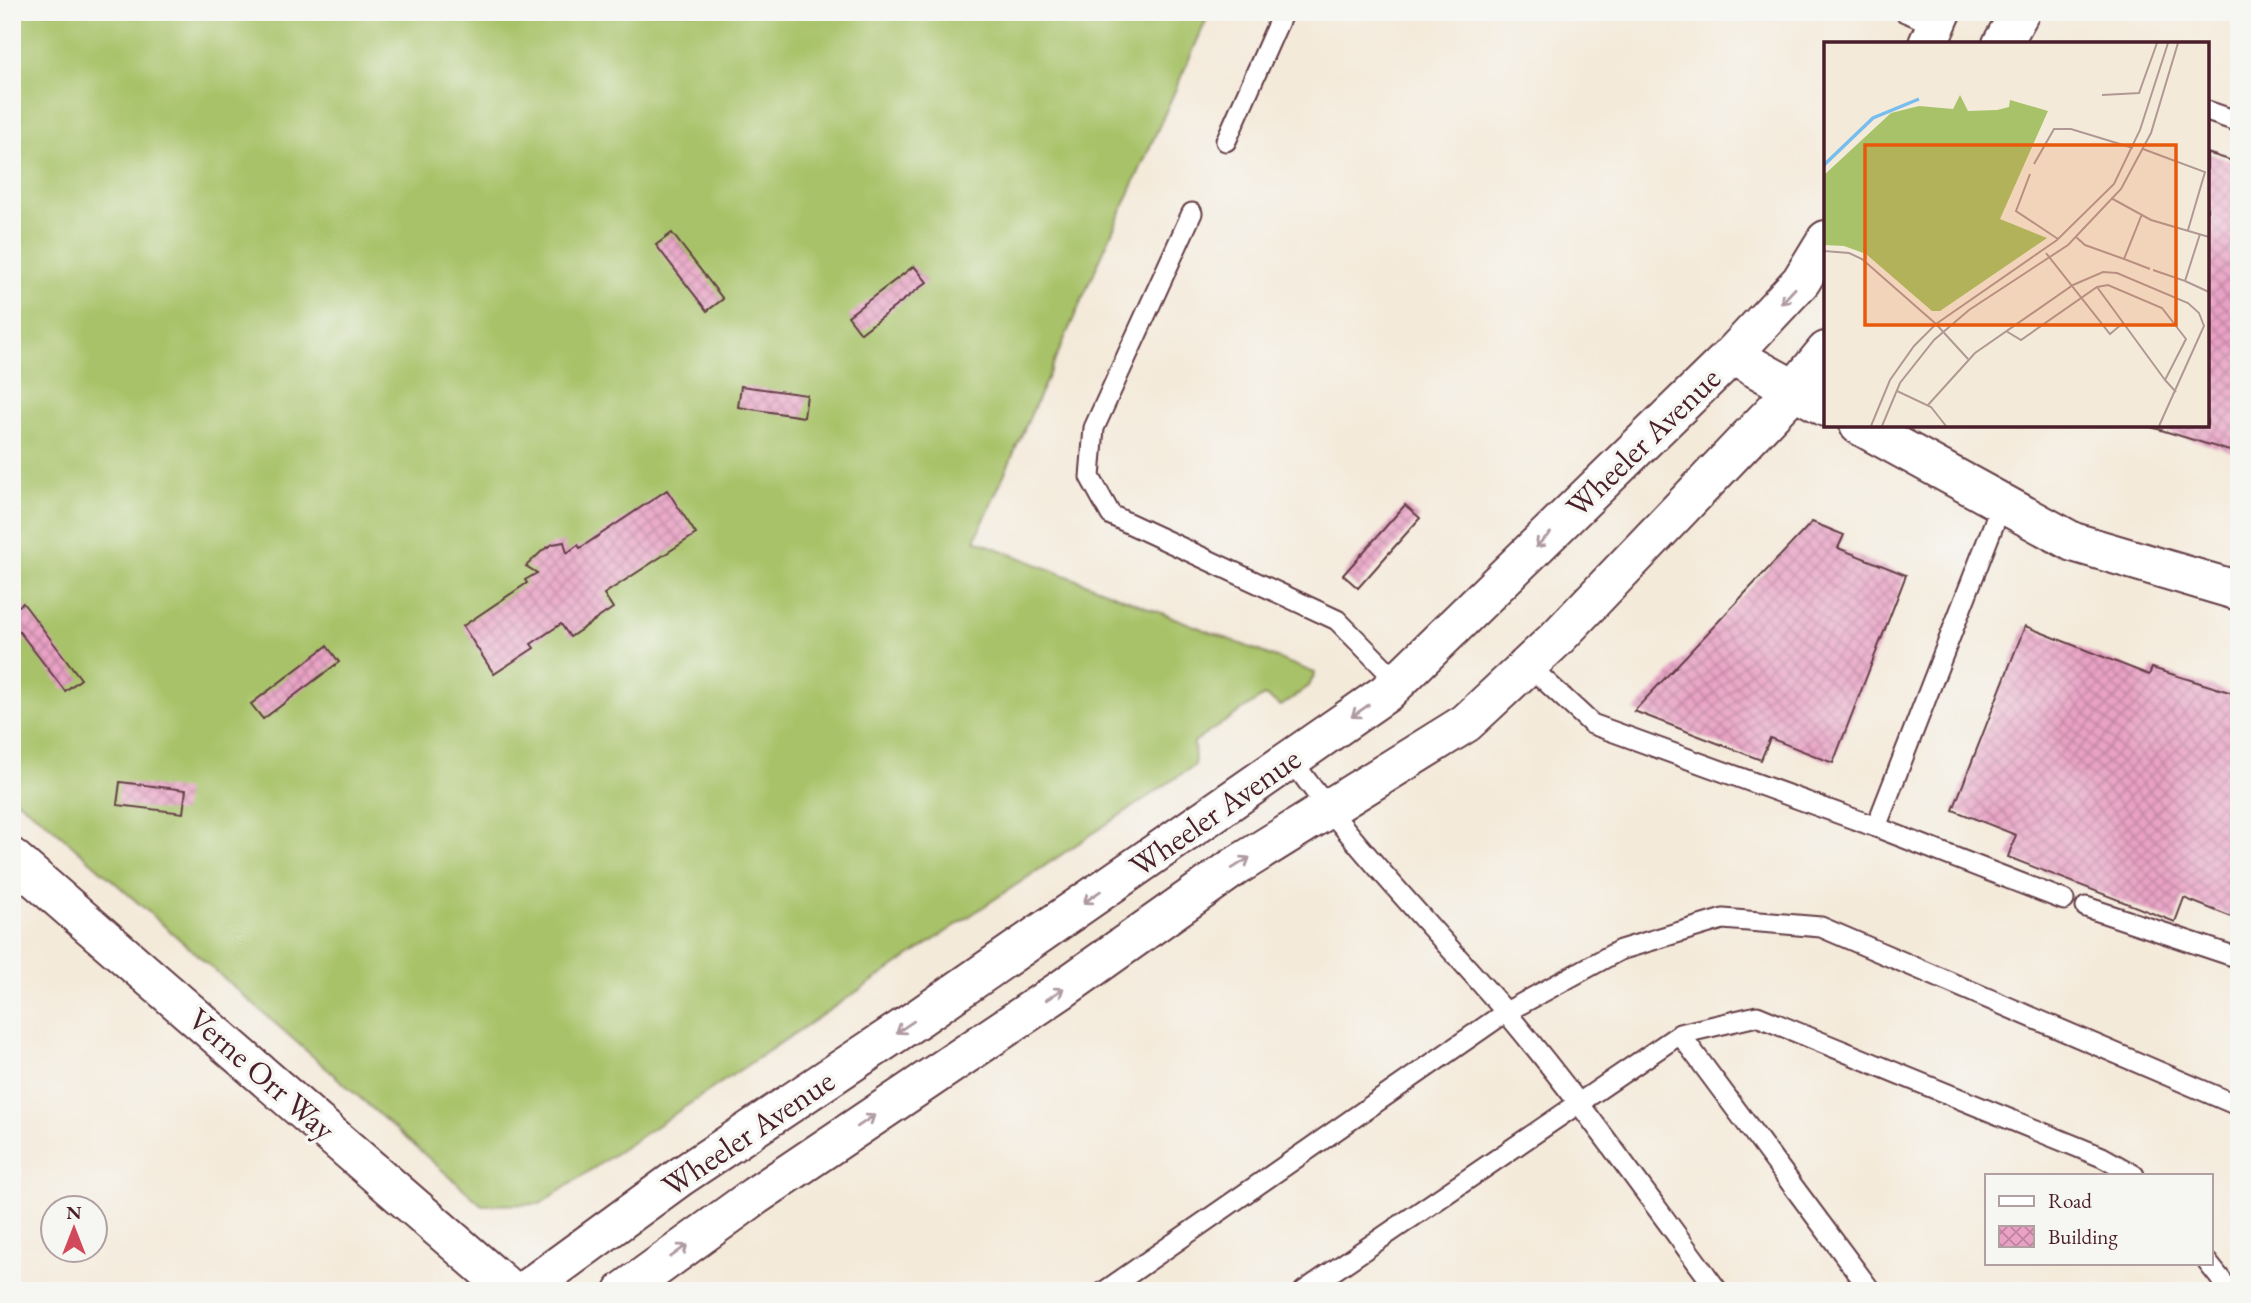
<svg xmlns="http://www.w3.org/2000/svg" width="2251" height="1303" font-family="'EB Garamond',serif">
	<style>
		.pitch { fill: #a7c268; stroke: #78704a; stroke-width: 2 }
		.building { fill: url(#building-cross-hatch) }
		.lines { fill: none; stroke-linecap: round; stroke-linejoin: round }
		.service-casing { stroke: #643d45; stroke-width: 23 }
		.minor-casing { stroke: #643d45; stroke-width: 42 }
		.tertiary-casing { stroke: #643d45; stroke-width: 42 }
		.service { stroke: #fff; stroke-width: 19 }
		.minor { stroke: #fff; stroke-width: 38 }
		.tertiary { stroke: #fff; stroke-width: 38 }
		.oneway { stroke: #ae9aa0 }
		.labels { text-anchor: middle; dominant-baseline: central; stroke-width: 7; stroke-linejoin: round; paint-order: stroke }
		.street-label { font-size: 32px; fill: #4a1f2b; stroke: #f6f6f2 }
		.inset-river { fill: none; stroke: #77beef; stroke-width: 3.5 }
		.inset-road { fill: none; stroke: #b09994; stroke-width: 2 }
		.view { fill: #e8590c; fill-opacity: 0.15; stroke: #e8590c; stroke-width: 3.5 }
		.inset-edge { fill: none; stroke: #4a1f2b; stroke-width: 3.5 }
	</style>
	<defs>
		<pattern id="building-cross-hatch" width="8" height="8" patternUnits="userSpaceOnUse" patternTransform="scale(1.75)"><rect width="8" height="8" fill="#e9a2c5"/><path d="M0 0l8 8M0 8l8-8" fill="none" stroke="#bf83a0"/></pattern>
	</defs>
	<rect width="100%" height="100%" fill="#f6f6f2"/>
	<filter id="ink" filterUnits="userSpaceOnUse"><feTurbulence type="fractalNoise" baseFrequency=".0143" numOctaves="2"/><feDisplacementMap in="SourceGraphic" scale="14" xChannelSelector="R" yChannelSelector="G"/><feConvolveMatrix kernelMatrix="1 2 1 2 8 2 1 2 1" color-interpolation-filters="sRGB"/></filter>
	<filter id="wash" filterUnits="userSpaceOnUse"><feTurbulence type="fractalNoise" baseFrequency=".00686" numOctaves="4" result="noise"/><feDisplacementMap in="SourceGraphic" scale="28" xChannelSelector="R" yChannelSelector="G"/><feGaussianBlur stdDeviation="1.57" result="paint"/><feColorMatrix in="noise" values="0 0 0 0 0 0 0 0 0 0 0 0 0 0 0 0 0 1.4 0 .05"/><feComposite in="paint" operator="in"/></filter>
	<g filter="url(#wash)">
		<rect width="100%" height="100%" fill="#f4eada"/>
		<path class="pitch" d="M12,12H1210L975,540L1315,673L1309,686L1281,706L1264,696L1194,742L1195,765L540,1204L482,1205L46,822L12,797Z"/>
		<g id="blocks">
			<g class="building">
				<path d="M2207,153L2239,163V454L2148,426L2207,425Z"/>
				<path d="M672,233L723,299L707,311L656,245Z"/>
				<path d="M914,266L927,282L861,333L848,316Z"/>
				<path d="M741,386L807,395L804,417L738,407Z"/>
				<path d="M667,490L696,534L604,594L613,608L570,637L561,624L531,644L534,648L494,674L463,626L527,583L525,580L537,573L526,566L543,550L553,544L564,542L567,553L578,545L580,548Z"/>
				<path d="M1405,505L1420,518L1358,588L1343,575Z"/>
				<path d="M1812,522L1844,535L1838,548L1906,575L1833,763L1770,738L1761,760L1634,711Z"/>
				<path d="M23,603L81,679L65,691L12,622V611Z"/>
				<path d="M2025,626L2149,675L2152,668L2239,695V920L2184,898L2175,922L2008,857L2016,835L1953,810Z"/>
				<path d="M327,646L339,662L263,719L251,704Z"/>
				<path d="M120,782L186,790L183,813L117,805Z"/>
			</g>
		</g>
	</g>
	<g filter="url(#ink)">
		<use href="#blocks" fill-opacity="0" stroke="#643d45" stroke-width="2"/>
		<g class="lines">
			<defs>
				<g id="service">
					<path d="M1905,12L1936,25"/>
					<path d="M2207,111L2239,122"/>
					<path d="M1226,141L1283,12"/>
					<path d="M1192,213L1094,428L1090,477L1111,515L1337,620L1398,682"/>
					<path d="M2002,503L1876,827L2064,900"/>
					<path d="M1528,665L1592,724L1876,827"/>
					<path d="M1291,759C1355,849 1433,927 1505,1011C1580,1100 1648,1197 1718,1291"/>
					<path d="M2086,907L2239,958"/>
					<path d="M1680,1034L1871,1291"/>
					<path d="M2208,1263L2230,1291"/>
					<path d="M1105,1291L1506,1012L1620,950L1723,919L1821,927L2239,1106"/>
					<path d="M1304,1291L1680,1034L1757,1016L2102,1157L2134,1175"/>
				</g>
				<g id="minor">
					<path d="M1732,355L1826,407"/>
					<path d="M1859,425L2073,542L2239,591"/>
					<path d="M12,858L511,1291"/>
				</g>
				<g id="tertiary">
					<path d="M1928,44L1942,12"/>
					<path d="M2002,44L2020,12"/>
					<path d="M524,1291L680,1177L920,1017L1386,693L1732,355L1801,281L1826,240"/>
					<path d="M624,1291L755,1196L1061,990L1233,868L1466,723L1556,639L1794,390L1826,351"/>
				</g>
			</defs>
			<use href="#service" class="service-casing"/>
			<use href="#minor" class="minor-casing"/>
			<use href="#tertiary" class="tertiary-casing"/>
			<use href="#service" class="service"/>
			<use href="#minor" class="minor"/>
			<use href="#tertiary" class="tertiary"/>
		</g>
		<defs><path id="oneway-shaft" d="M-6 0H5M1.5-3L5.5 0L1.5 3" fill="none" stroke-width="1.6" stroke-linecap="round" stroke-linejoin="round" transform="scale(1.75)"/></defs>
		<g class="oneway">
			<use href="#oneway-shaft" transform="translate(1788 296) rotate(133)"/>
			<use href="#oneway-shaft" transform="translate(1543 540) rotate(136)"/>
			<use href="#oneway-shaft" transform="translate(1360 711) rotate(145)"/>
			<use href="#oneway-shaft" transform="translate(1241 863) rotate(-32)"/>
			<use href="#oneway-shaft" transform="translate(1092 897) rotate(145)"/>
			<use href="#oneway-shaft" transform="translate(1055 994) rotate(-34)"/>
			<use href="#oneway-shaft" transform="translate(905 1027) rotate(146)"/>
			<use href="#oneway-shaft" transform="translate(866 1121) rotate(-34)"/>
			<use href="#oneway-shaft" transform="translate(679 1251) rotate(-36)"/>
		</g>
	</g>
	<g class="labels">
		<g class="street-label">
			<text transform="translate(1643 442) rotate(-44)">Wheeler Avenue</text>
			<text transform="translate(1215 812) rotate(-35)">Wheeler Avenue</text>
			<text transform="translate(262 1074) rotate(41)">Verne Orr Way</text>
			<text transform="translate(748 1133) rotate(-34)">Wheeler Avenue</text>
		</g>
	</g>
	<g transform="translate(1824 42)">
		<rect width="385" height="385" fill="#f4eada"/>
		<path d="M136,53L144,69L173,68L185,65L186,58L224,69L176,177L223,196L116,269H108L42,212L20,204L0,203V133L67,71L95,64L129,67Z" fill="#a7c268"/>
		<path class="inset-river" d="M0,123L49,76L95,57"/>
		<path class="inset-road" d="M278,53L315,51L333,1M319,107L381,130L364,188M210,122L230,87H247L309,106M206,132L192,169L234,197M287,156L327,178L385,195M318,172L300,217L326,227M252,195L261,203L300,217M0,209L25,211L38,217L112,282L144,317M222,211L286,292L299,281M329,228L361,239L376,192M361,239L385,250M273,245L341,338M182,289L197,298L273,245L284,243L338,266L362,297L341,338L352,350M73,349L107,365L122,384M104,363L151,311L249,243L279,230L293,231L364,261L375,271L380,284L335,384M47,384L66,338L90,304L112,282L233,198L290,142L316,88L344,1M58,384L76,341L110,298L145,268L244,203L297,147L327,91L354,1"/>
		<path class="view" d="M41,103H352V283H41Z"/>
		<rect width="385" height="385" class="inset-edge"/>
	</g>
	<rect width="2251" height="1303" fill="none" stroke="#f6f6f2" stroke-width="42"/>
	<rect x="1985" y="1174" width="228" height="91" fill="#f6f6f2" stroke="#b1a0a2" stroke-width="2"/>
	<rect x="1999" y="1196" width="35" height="10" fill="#ffffff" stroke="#b1a0a2" stroke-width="2"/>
	<text x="2048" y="1208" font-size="21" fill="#4a1f2b">Road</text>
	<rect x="1999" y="1226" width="35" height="21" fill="url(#building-cross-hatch)" stroke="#b1a0a2" stroke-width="2"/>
	<text x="2048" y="1244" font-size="21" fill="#4a1f2b">Building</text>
	<g transform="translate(74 1229)"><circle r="33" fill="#f6f6f2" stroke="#b1a0a2" stroke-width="2"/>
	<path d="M0-5L12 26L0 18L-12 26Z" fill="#d1495b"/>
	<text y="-10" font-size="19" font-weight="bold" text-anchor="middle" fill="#4a1f2b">N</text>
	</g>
</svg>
